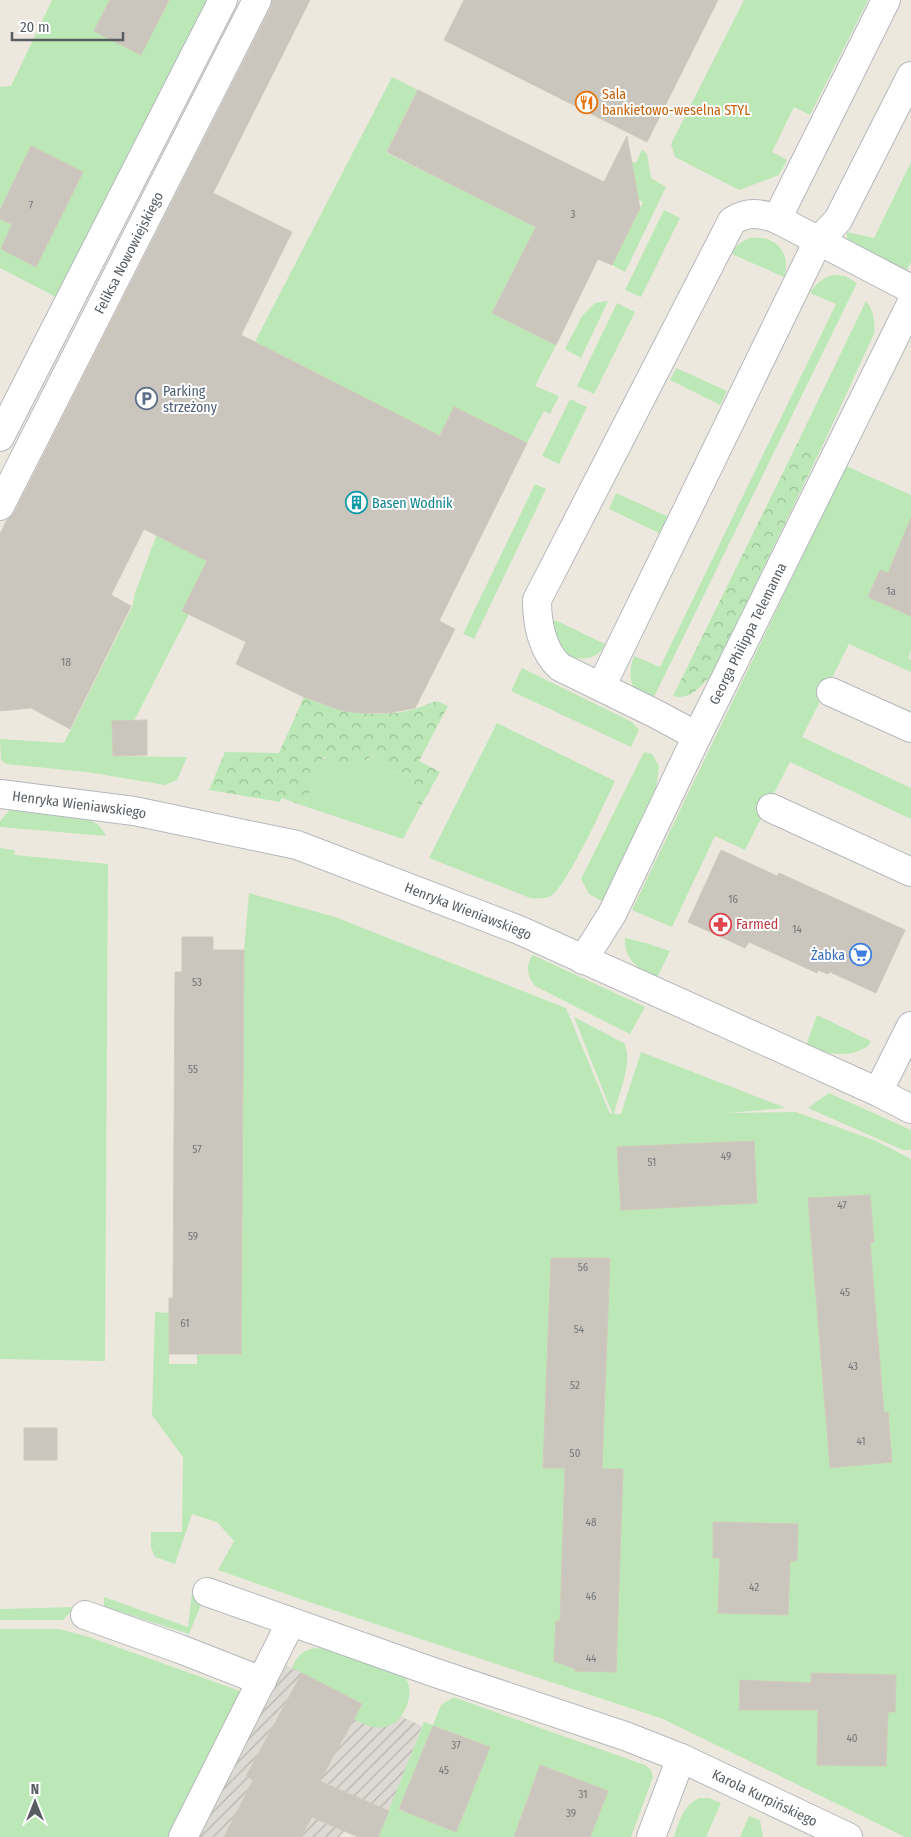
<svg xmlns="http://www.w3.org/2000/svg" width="911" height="1837" font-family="'Fira Sans Condensed',sans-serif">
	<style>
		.industrial { fill: url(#industrial-furrows) }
		.green { fill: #bce8b7 }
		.forest { fill: url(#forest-crowns) }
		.building { fill: #cac5bd; stroke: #d2c9bc }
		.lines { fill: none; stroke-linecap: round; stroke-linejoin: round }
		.minor-casing { stroke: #b4b8bd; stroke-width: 30 }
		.minor { stroke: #fff; stroke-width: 28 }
		.labels { text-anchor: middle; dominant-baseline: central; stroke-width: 4; stroke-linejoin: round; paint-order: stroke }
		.number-label { font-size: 11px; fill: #747778 }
		.food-label { font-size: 14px; fill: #c56008; stroke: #fff; text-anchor: start }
		.street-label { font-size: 14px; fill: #575d61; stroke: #fff }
		.service-label { font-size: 14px; fill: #4e5e75; stroke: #fff; text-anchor: start }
		.culture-label { font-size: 14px; fill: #0d838f; stroke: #fff; text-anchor: start }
		.health-label { font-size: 14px; fill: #be3a42; stroke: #fff; text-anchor: start }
		.shop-label { font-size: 14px; fill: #366cbe; stroke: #fff; text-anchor: end }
	</style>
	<defs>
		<pattern id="industrial-furrows" width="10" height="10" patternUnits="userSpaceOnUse" patternTransform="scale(1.25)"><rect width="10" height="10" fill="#dddad3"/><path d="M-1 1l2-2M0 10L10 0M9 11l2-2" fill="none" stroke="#b6b4af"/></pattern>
		<pattern id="forest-crowns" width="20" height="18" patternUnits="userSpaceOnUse" patternTransform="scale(1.25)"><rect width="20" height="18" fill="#bce8b7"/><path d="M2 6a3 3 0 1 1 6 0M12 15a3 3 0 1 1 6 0" fill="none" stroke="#9cbf98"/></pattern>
	</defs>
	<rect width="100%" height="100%" fill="#ede8de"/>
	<path class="industrial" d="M272,1659L422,1726L389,1811L369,1803L339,1837H183Z"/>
	<g class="green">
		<path d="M52,0H212L60,299L0,268V87L11,86Z"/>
		<path d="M744,0H868L810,115L794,107L772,152L787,160L779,175L739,190L675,157L671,144Z"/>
		<path d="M392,77L418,90L387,153L536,227L492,313L556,345L535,386L559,396L550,414L544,411L527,443L454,408L440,436L207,561L183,611L189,614L134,721L113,722V756L187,757L177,780L165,785L87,772L6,764L1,760L0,739L64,743L132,607L135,593L161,523Z"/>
		<path d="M642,149L647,154L651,178L666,187L625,272L612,265L643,202L634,197L631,161L636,163Z"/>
		<path d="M911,162V262L905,273L847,243V232L874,238Z"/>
		<path d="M664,210L680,218L641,297L625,290Z"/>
		<path d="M749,238C755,238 764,237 769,240C785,246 789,263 784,277L732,254C735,245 741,242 749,238Z"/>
		<path d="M833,275L845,276L857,283L654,697C629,697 627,674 634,656L660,667L836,304L810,293C816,284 822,278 833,275Z"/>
		<path d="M608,301L581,358L565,349L582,316L595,303Z"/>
		<path d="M866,301C874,311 875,321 874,334L820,451L798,442Z"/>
		<path d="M617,303L635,312L594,394L577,386Z"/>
		<path d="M676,368L727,391L720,405L670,380Z"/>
		<path d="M570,399L587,407L559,464L542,456Z"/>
		<path d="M846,466L911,495V541L898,548L888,573L880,570L868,597L911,615V651L908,658L911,660V672L849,644L802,737L911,788V819L790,762L745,850L715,836L672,927L632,910Z"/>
		<path d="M535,484L546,489L474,639L463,634Z"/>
		<path d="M616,493L669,517L659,533L609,509Z"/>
		<path d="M555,620L605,644C598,662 578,660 563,655L551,626Z"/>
		<path d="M522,668L632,722L639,730L631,747L511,691Z"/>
		<path d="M497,723L615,781C605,802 568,884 552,895C546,899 537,899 530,898L429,858Z"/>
		<path d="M644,752L652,754L659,766L656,790L602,901L589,894L581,879Z"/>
		<path d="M329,755L334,758L366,761L373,755L379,756L393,773L405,772L410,775L419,809L403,839L304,806C309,793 316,761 329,755Z"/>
		<path d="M10,810L84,818C95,821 101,826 106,836L0,827V821Z"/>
		<path d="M0,848L14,850L15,855L108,864L105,1361L0,1359Z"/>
		<path d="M249,893L335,917L566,1008L610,1114L612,1113L574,1017L624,1043C634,1062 618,1094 614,1114H621L641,1052L786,1108L728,1113L796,1112L876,1141L911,1159V1837H905L663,1719L312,1603L218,1570L234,1541L217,1522L192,1514L175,1564L155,1557L151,1547V1532H182L183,1457L152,1415L155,1312L169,1313V1364H197V1354H241L244,950Z"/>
		<path d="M625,938L646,943L670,951L656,980C641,971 623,959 625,938Z"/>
		<path d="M533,955L645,1007L630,1034L535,986C527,976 525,965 533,955Z"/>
		<path d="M817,1015L871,1041L868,1046C849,1059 826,1054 806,1046Z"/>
		<path d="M829,1093L911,1130V1150H903L808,1108Z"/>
		<path d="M192,1593L201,1605L189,1634L104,1607V1597L188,1627Z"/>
		<path d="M75,1607L63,1620H0V1609Z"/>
		<path d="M0,1629H59L89,1637L254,1696L183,1837H0Z"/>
		<path d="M316,1648L332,1649L405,1677C416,1692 405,1721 388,1726C375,1730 365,1725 354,1719L362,1704L292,1668C297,1656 302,1650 316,1648Z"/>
		<path d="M452,1698H456L645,1765L651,1770L653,1777L631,1837H378L424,1722L433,1725L441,1705Z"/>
		<path d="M700,1798H709L721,1803L706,1837H674C679,1822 683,1804 700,1798Z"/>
		<path d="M749,1816L760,1820L763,1837H740Z"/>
	</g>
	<g class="forest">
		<path d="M798,442L820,451L712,674C702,685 690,701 673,696Z"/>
		<path d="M304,697C337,711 371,718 407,711C417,709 427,704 437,701L448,706L419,761L440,772L419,809L410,775L405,772C391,774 381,772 379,756L373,755C361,764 354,768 339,766L334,758L329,755L323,758L304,806L282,798L280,802L209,790L225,752L279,753Z"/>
	</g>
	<g class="building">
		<path d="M110,0H169L141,55L94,31Z"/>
		<path d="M272,0H310L213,193L292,232L241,335L440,436L454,407L527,443L439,621L455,629L415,708L388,713H362L343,711L304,697L236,664L246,642L182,611L207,561L144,529L111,595L131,606L70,729L31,708L0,711V534L7,520L14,513L271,7Z"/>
		<path d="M464,0H718L647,142L444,40Z"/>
		<path d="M418,90L604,182L627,136L640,208L612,265L598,259L556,345L492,313L536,227L387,152Z"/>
		<path d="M31,146L83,172L36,267L1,249L12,224L0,219V210Z"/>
		<path d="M911,518V616L868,597L880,570L888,573Z"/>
		<path d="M147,720V755L113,756L112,721Z"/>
		<path d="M721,850L777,876L779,873L905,930L876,993L830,972L828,974L818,970L817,973L749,942L745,948L688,922Z"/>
		<path d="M182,937H213V950H244L241,1354H169V1298H173L175,972H182Z"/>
		<path d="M754,1141L757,1203L621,1210L617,1147Z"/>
		<path d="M870,1195L874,1242L870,1243L884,1413L888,1412L892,1462L830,1468L808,1198Z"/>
		<path d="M551,1258H610L602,1469H623L616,1672L575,1671V1669L554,1661L556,1621H560L565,1468H543Z"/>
		<rect x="24" y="1428" width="33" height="32"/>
		<path d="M713,1522L798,1524L797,1561H790L788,1615L718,1613L720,1558H713Z"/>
		<path d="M302,1673L362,1704L320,1781L389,1811L378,1837H358L312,1817L301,1837H224L253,1780L246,1776Z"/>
		<path d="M811,1673L896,1675L895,1712H888L886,1766L817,1765L818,1710H739L740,1680L811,1683Z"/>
		<path d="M433,1726L490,1747L456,1832L399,1809Z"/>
		<path d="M540,1765L608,1791L590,1837H514Z"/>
	</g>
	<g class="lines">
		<defs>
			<g id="minor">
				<path d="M777,219L886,0"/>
				<path d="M0,437L223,0"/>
				<path id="s1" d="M0,506L257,0"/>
				<path d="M601,687L818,241L838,220L911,76"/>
				<path d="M831,692L911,728"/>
				<path d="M697,736L654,713L560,667C542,651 537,623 537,600L732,221C748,211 760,213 777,219L911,289"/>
				<path id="s2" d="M0,794L134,811L297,845L519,930L878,1092L911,1109"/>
				<path d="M771,808L911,872"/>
				<path id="s3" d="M583,960L612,914L697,736L911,304"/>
				<path d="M878,1092L911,1026"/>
				<path id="s4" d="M207,1592L433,1672L625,1736L681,1758L848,1837"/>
				<path d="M85,1615L180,1649L262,1681"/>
				<path d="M183,1837L291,1622"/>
				<path d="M651,1837L681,1758"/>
			</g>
		</defs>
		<use href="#minor" class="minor-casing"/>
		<use href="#minor" class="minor"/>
	</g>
	<defs>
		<symbol id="restaurant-ring" viewBox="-11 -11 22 22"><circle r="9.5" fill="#fff" stroke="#e8710a" stroke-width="1.5"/><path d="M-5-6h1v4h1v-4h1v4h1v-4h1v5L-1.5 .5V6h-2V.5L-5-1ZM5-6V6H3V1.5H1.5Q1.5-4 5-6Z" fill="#e8710a"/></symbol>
		<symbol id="parking-ring" viewBox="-11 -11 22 22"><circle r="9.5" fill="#fff" stroke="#5c6f8a" stroke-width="1.5"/><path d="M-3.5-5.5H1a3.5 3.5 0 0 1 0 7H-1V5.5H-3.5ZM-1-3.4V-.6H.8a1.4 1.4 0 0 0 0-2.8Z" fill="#5c6f8a"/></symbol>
		<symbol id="building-ring" viewBox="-11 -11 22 22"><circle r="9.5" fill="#fff" stroke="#0f9aa8" stroke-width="1.5"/><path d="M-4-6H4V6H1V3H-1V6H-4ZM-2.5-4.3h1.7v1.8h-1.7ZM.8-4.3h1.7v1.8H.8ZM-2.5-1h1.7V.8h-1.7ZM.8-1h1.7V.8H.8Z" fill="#0f9aa8"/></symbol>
		<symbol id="pharmacy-ring" viewBox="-11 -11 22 22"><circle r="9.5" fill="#fff" stroke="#e0444e" stroke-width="1.5"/><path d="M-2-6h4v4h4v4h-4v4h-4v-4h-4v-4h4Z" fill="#e0444e"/></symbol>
		<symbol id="supermarket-ring" viewBox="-11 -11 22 22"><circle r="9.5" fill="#fff" stroke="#3f7fe0" stroke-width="1.5"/><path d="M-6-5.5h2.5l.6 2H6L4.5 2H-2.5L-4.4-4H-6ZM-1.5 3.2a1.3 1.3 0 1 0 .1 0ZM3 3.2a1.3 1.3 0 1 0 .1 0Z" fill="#3f7fe0"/></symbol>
	</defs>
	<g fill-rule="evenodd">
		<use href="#restaurant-ring" x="574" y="90" width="25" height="25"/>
		<use href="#parking-ring" x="134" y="386" width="25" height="25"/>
		<use href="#building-ring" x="344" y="490" width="25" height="25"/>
		<use href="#pharmacy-ring" x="708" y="912" width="25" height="25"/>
		<use href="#supermarket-ring" x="848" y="942" width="25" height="25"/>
	</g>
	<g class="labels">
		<g class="number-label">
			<text x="31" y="205">7</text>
			<text x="573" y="214">3</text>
			<text x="891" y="591">1a</text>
			<text x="66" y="662">18</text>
			<text x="733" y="899">16</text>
			<text x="797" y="929">14</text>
			<text x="197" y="982">53</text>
			<text x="193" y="1069">55</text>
			<text x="197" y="1149">57</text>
			<text x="726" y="1156">49</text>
			<text x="652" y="1162">51</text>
			<text x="842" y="1205">47</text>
			<text x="193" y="1236">59</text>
			<text x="583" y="1267">56</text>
			<text x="845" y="1292">45</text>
			<text x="185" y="1323">61</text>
			<text x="579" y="1329">54</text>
			<text x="853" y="1366">43</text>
			<text x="575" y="1385">52</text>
			<text x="861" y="1441">41</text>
			<text x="575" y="1453">50</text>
			<text x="591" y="1522">48</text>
			<text x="754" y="1587">42</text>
			<text x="591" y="1596">46</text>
			<text x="591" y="1658">44</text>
			<text x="852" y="1738">40</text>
			<text x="456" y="1745">37</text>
			<text x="444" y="1770">45</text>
			<text x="583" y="1794">31</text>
			<text x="571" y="1813">39</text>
		</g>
		<g class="food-label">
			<text x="602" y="94">Sala<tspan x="602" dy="16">bankietowo-weselna STYL</tspan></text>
		</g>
		<g class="street-label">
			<text stroke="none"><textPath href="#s1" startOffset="284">Feliksa Nowowiejskiego</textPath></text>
			<text stroke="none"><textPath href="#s3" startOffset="366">Georga Philippa Telemanna</textPath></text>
			<text stroke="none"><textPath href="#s2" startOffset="80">Henryka Wieniawskiego</textPath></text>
			<text stroke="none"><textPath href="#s2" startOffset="485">Henryka Wieniawskiego</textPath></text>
			<text stroke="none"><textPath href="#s4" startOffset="595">Karola Kurpińskiego</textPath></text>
		</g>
		<g class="service-label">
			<text x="163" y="391">Parking<tspan x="163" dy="16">strzeżony</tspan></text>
		</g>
		<g class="culture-label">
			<text x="372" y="503">Basen Wodnik</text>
		</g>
		<g class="health-label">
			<text x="736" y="924">Farmed</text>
		</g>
		<g class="shop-label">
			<text x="845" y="955">Żabka</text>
		</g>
	</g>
	<g transform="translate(35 1802)" stroke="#ffffff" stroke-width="4" paint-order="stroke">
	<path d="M0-4L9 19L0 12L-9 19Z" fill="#575d61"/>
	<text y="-8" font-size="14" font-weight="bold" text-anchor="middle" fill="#575d61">N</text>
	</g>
	<path d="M12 32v8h111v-8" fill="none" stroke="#575d61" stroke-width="2.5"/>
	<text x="20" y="32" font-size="15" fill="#575d61" stroke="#ffffff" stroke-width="4" paint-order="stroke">20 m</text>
</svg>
